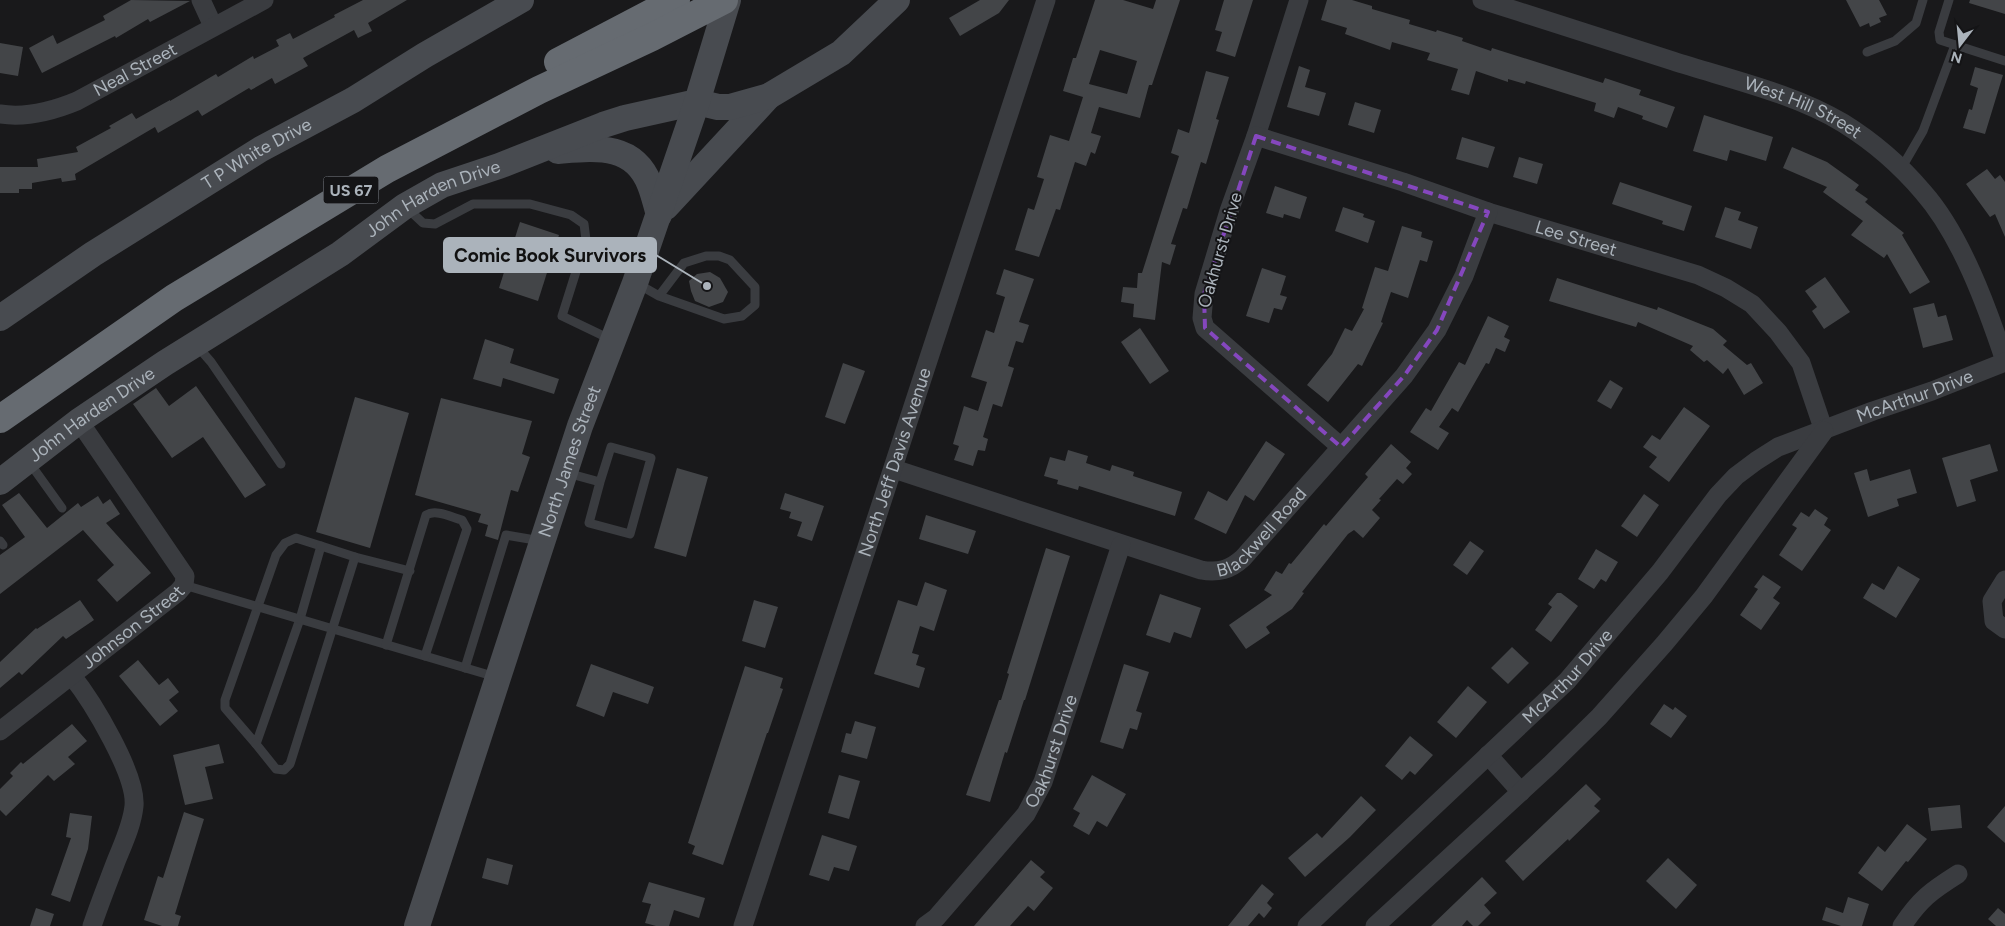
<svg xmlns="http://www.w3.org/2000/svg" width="2005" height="926" font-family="Figtree,sans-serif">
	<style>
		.building { fill: #434548; fill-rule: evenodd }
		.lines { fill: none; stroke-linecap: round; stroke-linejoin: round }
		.lane { stroke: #3a3c40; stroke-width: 9 }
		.street { stroke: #3a3c40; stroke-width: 19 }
		.secondary { stroke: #484b50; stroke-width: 26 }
		.highway { stroke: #666b71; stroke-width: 28 }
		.marked { fill: none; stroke: #8547be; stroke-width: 4; stroke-dasharray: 10 6; stroke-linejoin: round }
		.labels { text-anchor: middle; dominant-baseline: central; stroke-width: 4; stroke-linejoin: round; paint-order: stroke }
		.shield { fill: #141416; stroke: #7e838a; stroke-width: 1 }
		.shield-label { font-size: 16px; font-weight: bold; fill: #abb3bb }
		.street-label { font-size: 18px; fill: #abb3bb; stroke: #141416 }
		.leader { fill: none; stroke: #abb3bb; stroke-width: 2 }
		.callout-dot { fill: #abb3bb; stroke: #141416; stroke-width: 2 }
		.callout { fill: #abb3bb; stroke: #abb3bb; stroke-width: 2 }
		.callout-label { font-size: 19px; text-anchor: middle; font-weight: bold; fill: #111 }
	</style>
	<rect width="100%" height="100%" fill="#19191b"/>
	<g class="building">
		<path d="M131,0L190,1L150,22L148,19L116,38L115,36L42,73L29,48L53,35L57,44L105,20L103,16Z"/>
		<path d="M363,0H407L368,23L372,31L358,38L354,30L303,58L308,66L275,84L272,78L251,90L249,88L202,116L198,110L158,133L155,127L75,174L76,180L62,182L61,178L32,183V189H19V193H0V167H38L37,159L78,152L76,147L111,128L109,126L132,113L136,119L170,100V101L216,74L218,77L253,56L254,59L279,46L276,40L290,33L293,39L335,17L334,15Z"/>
		<path d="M980,0H1009L999,13L960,36L949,18Z"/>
		<path d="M1095,0H1123L1153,9L1156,0H1180L1152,85H1149L1140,118L1099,107L1091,133L1101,136L1095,154L1091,152L1086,166L1075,162L1060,210L1056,209L1039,257L1015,250L1028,208L1034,210L1044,179L1037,177L1050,135L1069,141L1083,97L1063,91L1073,58H1076ZM1100,50L1137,61L1127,94L1089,84Z"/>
		<path d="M1224,0H1253L1235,57L1216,51L1222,32L1215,30Z"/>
		<path d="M1327,0H1352L1372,6V9L1410,20L1409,24L1436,32L1437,30L1463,38L1462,41L1491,51L1492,48L1603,83L1605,78L1641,90L1639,95L1675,107L1667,128L1642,119L1643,116L1618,107L1614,118L1594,111L1596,103L1526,81L1525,84L1508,79V82L1476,71L1469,95L1451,90L1458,69L1427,60L1430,53L1392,42L1390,50L1345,34L1347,28L1321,20Z"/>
		<path d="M1846,0H1879L1887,15L1879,18L1881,22L1870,27L1869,23L1860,27Z"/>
		<path d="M1970,0H2005V14L1969,3Z"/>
		<path d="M0,43L23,47L18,76L0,73Z"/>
		<path d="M1299,66L1310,70L1305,87L1326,93L1319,116L1287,107Z"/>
		<path d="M1975,67L2003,75L1985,134L1963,128L1969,109L1972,110L1978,88L1970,85Z"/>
		<path d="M1206,71L1229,77L1216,119L1219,120L1206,164L1201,162L1187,209L1183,208L1171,244L1176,245L1170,265L1162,262L1155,320L1133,317L1134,304L1121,302L1123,287L1137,288L1138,273H1142L1179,156L1171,153L1178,129L1189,133Z"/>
		<path d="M1355,102L1381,110L1374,133L1348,125Z"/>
		<path d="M1704,115L1773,137L1766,161L1730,150L1727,161L1693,151Z"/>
		<path d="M1462,137L1495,147L1488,168L1456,159Z"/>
		<path d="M1792,147L1827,162L1859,185L1855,190L1868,199L1865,202L1904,233L1902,235L1930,282L1910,294L1887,254L1884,258L1851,235L1863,221L1823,192L1827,187L1783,168Z"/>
		<path d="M1519,157L1543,164L1537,184L1513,177Z"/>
		<path d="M1987,169L1995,179L2000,175L2005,182V237L1995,214L1990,217L1966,184Z"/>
		<path d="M1620,182L1692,206L1684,231L1662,224L1663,221L1612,204Z"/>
		<path d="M1275,186L1307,197L1300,219L1284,214L1283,218L1266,213Z"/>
		<path d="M1343,207L1364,214L1363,217L1375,221L1368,243L1335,231Z"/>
		<path d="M1725,207L1741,212L1738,220L1758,227L1751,249L1715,237Z"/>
		<path d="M520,222L559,235L538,301L499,288Z"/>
		<path d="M1402,226L1422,232L1421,237L1433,241L1427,262L1420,260L1408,298L1391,292L1381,322L1383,323L1362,366L1358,364L1328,402L1307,385L1332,354L1345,328L1352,331L1364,309L1362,308L1375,267L1388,271Z"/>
		<path d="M1262,268L1286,276L1280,295L1287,297L1282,310L1274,308L1269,323L1246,316Z"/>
		<path d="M1004,269L1034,279L1019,322L1029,325L1023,343L1016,341L1008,366L1014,368L1002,407L993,404L983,437L988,439L985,451L978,450L973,466L954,460L959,446L953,444L964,406L978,411L987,382L971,377L986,330L994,333L1005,297L996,294Z"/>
		<path d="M710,272L720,278L728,292L723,302L709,307L695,301L691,291L689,281L697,274Z"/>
		<path d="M1825,277L1850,312L1824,329L1812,311L1817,307L1805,291Z"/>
		<path d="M1557,278L1657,310L1658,307L1713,329L1727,341L1723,345L1747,365L1751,363L1763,383L1744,395L1728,368L1723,374L1707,360L1704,362L1690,350L1693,346L1638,322L1636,327L1549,301Z"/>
		<path d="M1934,303L1938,317L1946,315L1953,340L1923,348L1913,308Z"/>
		<path d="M1488,316L1509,326L1504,337L1510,340L1505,352L1496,348L1489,364L1486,363L1458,412L1452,408L1439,427L1449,433L1438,450L1410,432L1426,408L1431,411L1459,362L1465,365Z"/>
		<path d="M1140,328L1169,371L1150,384L1121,342Z"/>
		<path d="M485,339L514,349L510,363L559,379L554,394L503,378L501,387L473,379Z"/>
		<path d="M843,363L865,371L845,424L825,417Z"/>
		<path d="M1610,380L1623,388L1611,409L1597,401Z"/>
		<path d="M196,386L266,485L245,498L203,437L172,458L133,404L156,388L169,406Z"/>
		<path d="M355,397L409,413L370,548L316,532Z"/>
		<path d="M441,398L532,421L522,454L530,457L518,492L511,490L498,540L485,536L488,525L478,522L481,514L415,495Z"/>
		<path d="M1684,407L1710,426L1669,482L1649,467L1657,457L1643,447L1652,435L1660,440Z"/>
		<path d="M1266,441L1285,454L1254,501L1245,495L1226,534L1194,519L1208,491L1227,501Z"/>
		<path d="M1391,444L1411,462L1406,468L1412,474L1403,484L1397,479L1379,499L1381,500L1372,510L1380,518L1363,538L1354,530L1348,534L1302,592L1304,593L1292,609L1266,627L1270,633L1246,649L1229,625L1272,595L1264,590L1276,571L1282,574L1289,563L1291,564L1324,524L1326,526L1368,477L1365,474Z"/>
		<path d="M1990,444L1998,471L1970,480L1976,501L1957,507L1942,458Z"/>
		<path d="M1068,450L1088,456L1086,463L1110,471L1112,465L1134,472L1133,476L1182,492L1175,516L1079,486L1078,490L1057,484L1058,480L1044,476L1050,457L1065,461Z"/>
		<path d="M677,468L708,477L686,557L654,548Z"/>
		<path d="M1867,469L1870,481L1910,469L1917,493L1897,499L1899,506L1868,517L1854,473Z"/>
		<path d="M19,493L47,528L78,503L81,507L98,496L103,504L110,499L120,514L106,523L151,573L117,602L97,580L114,565L83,530L0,594V555L25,537L2,505Z"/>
		<path d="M785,493L824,506L812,541L797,536L802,522L789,518L791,512L780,509Z"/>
		<path d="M1644,494L1659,505L1637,537L1621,526Z"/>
		<path d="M1815,509L1828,518L1824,525L1831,530L1802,571L1779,555L1797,528L1792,525L1801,512L1809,517Z"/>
		<path d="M926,515L976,531L968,554L919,539Z"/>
		<path d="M1470,541L1484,551L1467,575L1453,565Z"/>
		<path d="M1046,548L1070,556L1025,700H1024L1007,753L1005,752L990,802L966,795L999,700H1001L1009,674L1007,673Z"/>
		<path d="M1596,549L1618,562L1606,582L1601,579L1594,589L1578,579Z"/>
		<path d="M1898,566L1920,579L1896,618L1863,598L1872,583L1884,590Z"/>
		<path d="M1763,575L1781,587L1773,598L1780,603L1761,630L1740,615L1758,589L1754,587Z"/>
		<path d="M925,582L947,590L934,631L920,626L912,653L919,655L916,665L925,668L919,688L874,674L898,600L917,606Z"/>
		<path d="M1557,593H1561L1578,606L1551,642L1535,630L1552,607L1548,604Z"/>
		<path d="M1160,594L1201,608L1191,638L1174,632L1170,643L1146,635Z"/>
		<path d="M80,600L94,620L66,639L63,636L22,675L19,672L0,688V662L36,628L37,629Z"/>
		<path d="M754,600L778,607L765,648L742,641Z"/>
		<path d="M1512,647L1529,663L1508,684L1491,668Z"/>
		<path d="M138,660L159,685L168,678L179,692L169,700L178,711L160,726L119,676Z"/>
		<path d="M591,664L654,687L648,704L613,692L604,717L576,706Z"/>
		<path d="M1124,664L1149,672L1136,711L1142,713L1137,730L1130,728L1123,749L1100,742Z"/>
		<path d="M745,666L783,678L780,688L783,689L768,733H767L723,865L692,854L695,846L688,843Z"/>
		<path d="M1468,686L1487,702L1456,738L1437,722Z"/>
		<path d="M1664,704L1673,710L1675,707L1687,716L1671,738L1650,724Z"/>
		<path d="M855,721L876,727L867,759L841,752L846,733L851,734Z"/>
		<path d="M72,724L87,741L68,757L75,764L54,781L48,775L6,816L0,810V789L13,776L10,773L21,762L23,764Z"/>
		<path d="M1410,736L1433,755L1415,775L1410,771L1402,780L1385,766Z"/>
		<path d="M219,744L224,763L205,767L213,799L185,805L173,755Z"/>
		<path d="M839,775L860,781L849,819L828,813Z"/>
		<path d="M1092,775L1126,794L1107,827L1097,821L1089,835L1073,826L1080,813L1073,809Z"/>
		<path d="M1586,784L1601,799L1594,806L1600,811L1569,841L1568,839L1523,881L1505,861Z"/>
		<path d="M1361,796L1376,810L1350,837L1305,877L1288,858L1317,833L1322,838Z"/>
		<path d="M1960,805L1962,828L1931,831L1928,808Z"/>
		<path d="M2005,806V843L1987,827Z"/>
		<path d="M184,812L204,819L175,914L181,916L178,926H162L144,920L158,876L163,878Z"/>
		<path d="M70,813L92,816L88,849L70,902L51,895L71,838L66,837Z"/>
		<path d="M1907,824L1927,839L1908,862L1906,861L1882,891L1858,873L1878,846L1885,852Z"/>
		<path d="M822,835L857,846L849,871L834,867L829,881L809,875Z"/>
		<path d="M487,858L513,865L508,885L482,878Z"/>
		<path d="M1668,858L1697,885L1676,909L1646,881Z"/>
		<path d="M1031,860L1045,872L1040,877L1053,888L1034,911L1028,906L1010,926H974Z"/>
		<path d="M1482,877L1497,893L1484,905L1491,913L1478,926H1473L1467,920L1462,926H1431Z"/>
		<path d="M649,882L705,898L699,918L674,910L669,926H656L645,923L651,904L642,902Z"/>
		<path d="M1262,884L1274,894L1267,903L1272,908L1264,918L1259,913L1248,926H1228Z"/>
		<path d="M1848,897L1869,904L1862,926H1841L1822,920L1826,907L1843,913Z"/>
		<path d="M36,908L54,914L50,926H30Z"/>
		<path d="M1998,908L2005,914V926H1996L1988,919Z"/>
	</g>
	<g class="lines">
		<g class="lane">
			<path d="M1949,0L1939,32L1940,40L2005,61"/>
			<path d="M1867,52L1895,41L1916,23L1923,0"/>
			<path d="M1901,169L1923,131L1955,45"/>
			<path d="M406,207L423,223L435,224L473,204H530L571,215L584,224L586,240L562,316L612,340"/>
			<path d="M638,284L659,296L724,319L742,316L755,305V287L730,260L719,256H706L684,263L659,296"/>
			<path d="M197,346L211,362L281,464"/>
			<path d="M29,462L62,508"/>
			<path d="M567,473L600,482L611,447L651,458L630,534L589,523L600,482"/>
			<path d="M296,538L321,546L300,619L256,744L225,708V700L276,555L285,543Z"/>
			<path d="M0,541L3,545"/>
			<path d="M355,557L410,571"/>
			<path d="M184,585L496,677"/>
			<path d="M386,645L426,515C436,509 451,517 462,520L467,529L425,656"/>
			<path d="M465,668L506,535L541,541"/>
			<path d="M256,744L276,769L284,770L290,764L355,557L321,546"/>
		</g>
		<g class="street">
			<path d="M201,0L213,26"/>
			<path d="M1299,0L1256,136L1229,211L1204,294L1202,318L1205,328L1341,447"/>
			<path id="s1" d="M1482,0C1546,20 1610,41 1673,61C1729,79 1793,93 1843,123C1872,141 1901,166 1923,192C1961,235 1987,307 2005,361"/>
			<path id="s2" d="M0,114C26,118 53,111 77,101L264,0"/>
			<path id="s3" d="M1256,136L1403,182L1488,212L1698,275L1726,288L1752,304L1778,332L1801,363L1824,431"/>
			<path id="s4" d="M894,469L1201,570C1218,573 1230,570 1243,558L1404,376L1437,330L1464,276L1488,212"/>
			<path d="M2005,580L1992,601L1994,621L2005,629"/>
			<path d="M72,676C92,701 137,775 134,806C132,826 122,846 115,864C107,885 99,905 92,926"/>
			<path id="s5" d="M0,731L178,592L184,585L185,576L79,421"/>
			<path d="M1488,755L1521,792"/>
			<path id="s6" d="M743,926L1046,0"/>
			<path id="s7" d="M925,926L936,918L1026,814L1043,782L1121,545"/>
			<path id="s8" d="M1307,926L1567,681L1660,572L1718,495L1736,476L1756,461L1778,447L1873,411L1932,391L2005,362"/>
			<path d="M1375,926L1550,765L1599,717L1664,644L1704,596L1824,431"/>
			<path d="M1902,926C1920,899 1931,891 1958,874"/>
		</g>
		<g class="secondary">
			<path d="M558,151C596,148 634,143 650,185C654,195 656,205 659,215"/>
			<path d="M666,207L769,96"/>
			<path id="s9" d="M0,318L93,254L261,149L353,100L425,55L521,0"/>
			<path id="s10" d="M0,482L79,421L165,363L340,254L405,206L442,185L499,166L603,125L625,118L697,102L718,107H730L769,96L841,53L897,0"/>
			<path id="s11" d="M417,926L580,426L635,283L697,102L728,0"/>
		</g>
		<g class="highway">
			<path d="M558,62L676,0"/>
			<path d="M0,419L174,298L387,169L539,90L652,37L724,0"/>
		</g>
	</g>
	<path class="marked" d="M1256,136L1488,212L1437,330L1404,376L1341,447L1205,328L1204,294Z"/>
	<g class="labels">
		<rect class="shield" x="323.5" y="176.5" width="55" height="27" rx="4"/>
		<g class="shield-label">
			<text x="351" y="190">US 67</text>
		</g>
		<g class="street-label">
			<text stroke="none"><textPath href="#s2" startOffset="145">Neal Street</textPath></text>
			<text stroke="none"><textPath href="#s1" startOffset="339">West Hill Street</textPath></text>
			<text stroke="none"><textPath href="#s9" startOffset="305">T P White Drive</textPath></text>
			<text stroke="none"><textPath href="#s10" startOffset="519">John Harden Drive</textPath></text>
			<text stroke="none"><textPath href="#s3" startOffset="336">Lee Street</textPath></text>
			<text transform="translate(1220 250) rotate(-74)">Oakhurst Drive</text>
			<text stroke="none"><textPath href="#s8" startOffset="820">McArthur Drive</textPath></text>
			<text stroke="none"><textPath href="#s10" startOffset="114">John Harden Drive</textPath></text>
			<text stroke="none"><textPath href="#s11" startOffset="489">North James Street</textPath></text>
			<text stroke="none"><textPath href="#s6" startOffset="488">North Jeff Davis Avenue</textPath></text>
			<text stroke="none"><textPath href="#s4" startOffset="399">Blackwell Road</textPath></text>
			<text stroke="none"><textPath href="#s5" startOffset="169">Johnson Street</textPath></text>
			<text stroke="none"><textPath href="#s8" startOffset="361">McArthur Drive</textPath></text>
			<text stroke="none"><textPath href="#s7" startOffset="219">Oakhurst Drive</textPath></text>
		</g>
	</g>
	<path class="leader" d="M707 286L656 255"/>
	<circle class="callout-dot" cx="707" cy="286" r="5"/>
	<rect class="callout" x="444" y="238" width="212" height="34" rx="5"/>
	<g class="callout-label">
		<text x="550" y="262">Comic Book Survivors</text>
	</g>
	<g transform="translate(1960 45) rotate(196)" stroke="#141416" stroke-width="4" paint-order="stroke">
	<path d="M0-4L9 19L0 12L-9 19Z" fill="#abb3bb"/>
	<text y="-8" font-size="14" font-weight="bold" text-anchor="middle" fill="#abb3bb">N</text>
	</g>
</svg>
